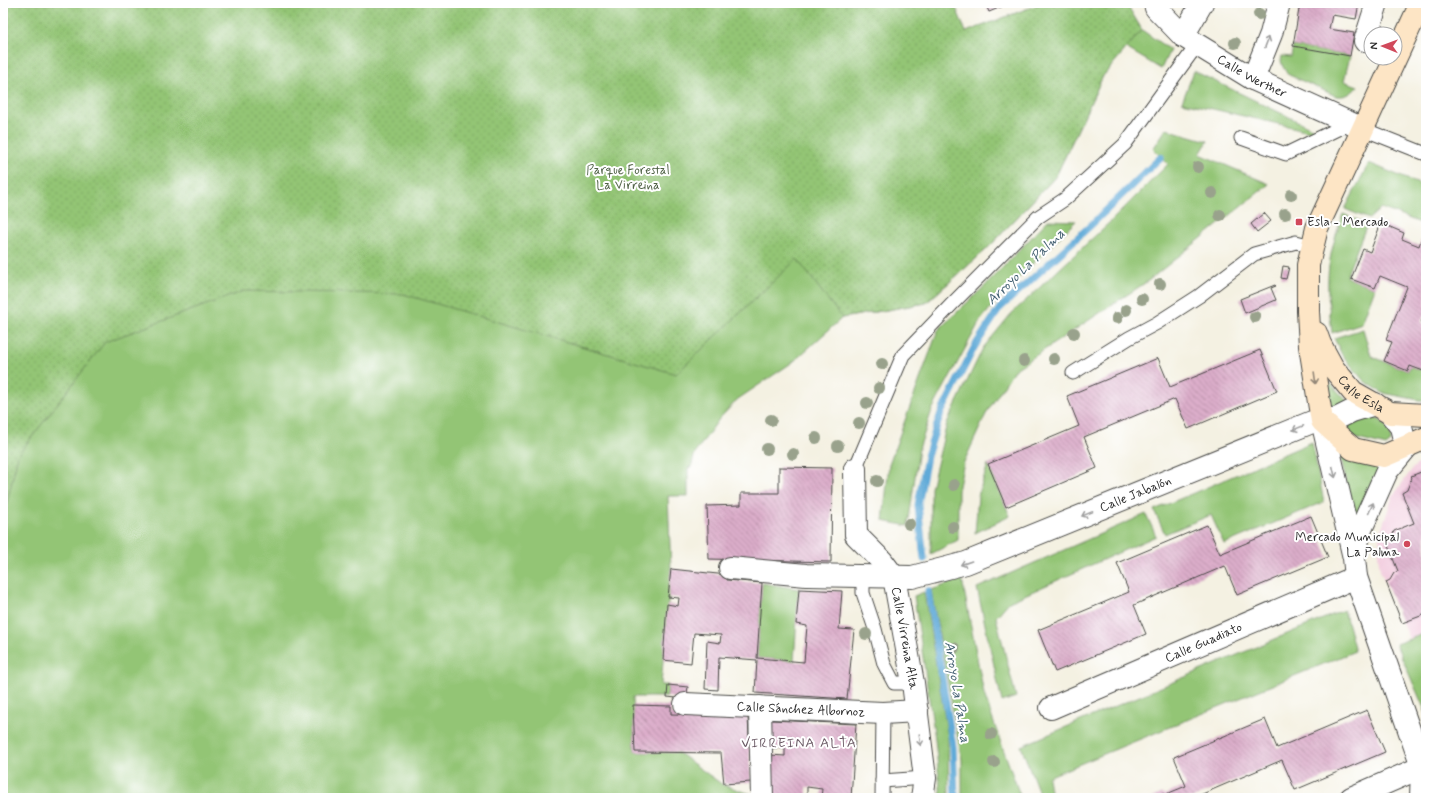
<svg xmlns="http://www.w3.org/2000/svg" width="1429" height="801" font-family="Mynerve,sans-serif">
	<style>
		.built { fill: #f3cfe0 }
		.green { fill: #93c575; stroke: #5f7850 }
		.park { fill: url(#park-dots); stroke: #5f7850 }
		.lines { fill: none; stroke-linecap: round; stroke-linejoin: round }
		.stream { stroke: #61aad8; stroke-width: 7 }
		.building { fill: url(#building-back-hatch) }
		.lane-casing { stroke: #494946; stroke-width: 15 }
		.street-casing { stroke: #494946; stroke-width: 24 }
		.secondary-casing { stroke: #494946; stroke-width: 24 }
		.lane { stroke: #fff; stroke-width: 13 }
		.street { stroke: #fff; stroke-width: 22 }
		.secondary { stroke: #fde5c5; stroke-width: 22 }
		.tree { fill: #99a28c }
		.oneway { stroke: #a0a0a0 }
		.oneway2 { stroke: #948878 }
		.poi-dot { fill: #d1495b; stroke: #fff; stroke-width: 1.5 }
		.labels { text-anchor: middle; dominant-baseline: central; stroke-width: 4; stroke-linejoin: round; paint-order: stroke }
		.street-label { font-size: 13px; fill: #2b2b2b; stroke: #fff }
		.park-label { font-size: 13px; fill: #4f6145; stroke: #fff }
		.poi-label { font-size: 13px; fill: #2b2b2b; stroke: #fff; text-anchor: start }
		.water-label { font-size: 14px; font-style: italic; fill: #415e70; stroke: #fff }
		.neighbourhood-label { font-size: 14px; letter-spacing: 1px; fill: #695863; stroke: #fff }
	</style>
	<defs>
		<pattern id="park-dots" width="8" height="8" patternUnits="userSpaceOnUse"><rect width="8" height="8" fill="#93c575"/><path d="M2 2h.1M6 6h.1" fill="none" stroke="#7fa965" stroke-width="1.8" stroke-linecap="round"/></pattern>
		<pattern id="building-back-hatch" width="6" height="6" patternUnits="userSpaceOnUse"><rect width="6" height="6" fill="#dcadca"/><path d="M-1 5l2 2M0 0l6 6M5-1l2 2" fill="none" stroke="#b38da4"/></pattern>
	</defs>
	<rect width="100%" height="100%" fill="#fff"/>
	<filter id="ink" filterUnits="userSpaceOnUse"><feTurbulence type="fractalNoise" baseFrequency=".025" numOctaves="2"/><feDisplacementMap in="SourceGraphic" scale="8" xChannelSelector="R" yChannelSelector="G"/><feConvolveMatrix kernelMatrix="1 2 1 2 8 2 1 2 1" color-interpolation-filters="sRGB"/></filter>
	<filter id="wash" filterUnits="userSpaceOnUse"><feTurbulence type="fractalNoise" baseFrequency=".012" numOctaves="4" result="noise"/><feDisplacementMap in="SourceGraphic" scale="16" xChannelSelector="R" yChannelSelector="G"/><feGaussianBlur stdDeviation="0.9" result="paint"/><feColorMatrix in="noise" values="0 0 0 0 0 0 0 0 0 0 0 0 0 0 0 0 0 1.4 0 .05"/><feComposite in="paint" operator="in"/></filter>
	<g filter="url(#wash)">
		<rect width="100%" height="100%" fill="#f4f1e2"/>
		<path class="built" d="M1426,458V633L1409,639L1380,570L1378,556L1381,530L1393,496L1413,468Z"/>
		<g class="green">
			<path d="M1126,3L1142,30L1170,50L1161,69L1126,48L1103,76L1056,176L989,247L926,303L842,318L793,362L738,399L719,419L695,453L691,467L688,468V496H668L671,569L661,685H668L667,697H633L635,752H677L723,785L751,794L749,798H3V355L925,77Z"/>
			<path d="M1293,46L1350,56L1344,81L1358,86C1351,94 1346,97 1336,96L1289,75L1283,67L1281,61L1282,56L1291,57Z"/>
			<path d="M1194,71L1316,130L1318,133L1182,102Z"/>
			<path d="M1166,129L1208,141L1200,154L1269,184L1148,281L1014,370L987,412L964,462L958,491V540L931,554V488L947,423L983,348L1011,314L1111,221L1168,164L1153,149Z"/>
			<path d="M1369,163L1426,187V225L1381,208L1369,219L1345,209Z"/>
			<path d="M1343,214L1367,224L1346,277L1375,288L1362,323L1332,333C1330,314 1327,296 1328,277C1329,255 1336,234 1343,214Z"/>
			<path d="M1048,220L1076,221L1004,292L980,321L932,410L919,449L908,526L883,521L889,464L938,330L988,283Z"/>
			<path d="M1363,329L1371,356L1408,371L1410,366L1426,372L1424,377L1426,378V400H1419L1383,393L1364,381L1342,355L1334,338Z"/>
			<path d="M1326,380L1328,381L1348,402L1331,410Z"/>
			<path d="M1366,415C1383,420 1390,424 1391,442L1386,446L1354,438L1345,428L1350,422Z"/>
			<path d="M1312,442L1324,502L1224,544L1211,515L1165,534L1154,510Z"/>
			<path d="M1342,450L1383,463L1356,529L1340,453Z"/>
			<path d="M988,464L1010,516L975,533L978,496Z"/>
			<path d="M1146,514L1156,536L1009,602L996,617L1016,697L1002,702L977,588Z"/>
			<path d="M962,579L984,694L996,729L1021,798H962V760L931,590Z"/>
			<path d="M762,583L799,589L794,661L757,658Z"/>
			<path d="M924,592L948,737L949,798H941L935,739L914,596Z"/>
			<path d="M1344,610L1355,651L1048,777L1051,798H1041L1021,746Z"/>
			<path d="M1426,633V713L1396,644Z"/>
		</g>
		<path class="park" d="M3,3H954L966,32L1042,3H1126L1142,30L1103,76L1056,176L989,247L926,303L842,318L797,259L676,374L403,294L244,291L105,342L18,455L3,520Z"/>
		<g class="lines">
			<g class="stream">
				<path d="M924,559L918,505L927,456L941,413L975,346L1000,308L1089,227L1161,157"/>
				<path d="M928,591L953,747L955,798"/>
			</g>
		</g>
		<g id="blocks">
			<g class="building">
				<path d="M985,3H1011L989,12Z"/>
				<path d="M1300,3H1359L1356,19L1332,15L1329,29L1354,33L1350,56L1293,46Z"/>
				<path d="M1264,213L1271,221L1257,232L1251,224Z"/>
				<path d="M1381,223L1404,233L1402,239L1419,246L1421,240L1426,242V311L1421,323L1426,325V378L1424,377L1426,372L1410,366L1408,371L1384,361L1392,342L1386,340L1407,287L1380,276L1375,288L1351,279L1363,249L1370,252Z"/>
				<path d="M1283,266L1289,267L1286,279L1281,278Z"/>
				<path d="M1275,285L1276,286L1271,288L1276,300L1245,313L1240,299Z"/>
				<path d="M1260,350L1277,391L1188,429L1175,399L1084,437L1097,468L1006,507L988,464L1079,426L1067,396L1158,358L1170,387Z"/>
				<path d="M779,467L832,468L831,562L709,559L707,506L741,505V493H779Z"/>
				<path d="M1426,470V614L1402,623L1386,582L1390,580L1394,573L1398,571L1386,541L1392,538L1394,531L1414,523L1402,493L1407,490L1412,477L1411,476Z"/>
				<path d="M1311,516L1328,557L1237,595L1225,566L1134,605L1146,634L1055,672L1038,630L1129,592L1117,563L1207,525L1220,554Z"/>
				<path d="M671,569L727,575V580L762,583L757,658L804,662L807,626L796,624L799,589L842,591L839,629L854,630L847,699L755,693L757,660L719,657L718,690L705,689L707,641L720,643L721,635L694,633L691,663L663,660L667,604L678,606L679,598L668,597Z"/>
				<path d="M668,685L688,687L686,699L667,697Z"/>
				<path d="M633,705L671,706V714L748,716L751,782L724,784L721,753L635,752Z"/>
				<path d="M1367,710L1385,752L1295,790L1282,760L1193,798H1151L1163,793L1164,795L1186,786L1174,757L1265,719L1277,748Z"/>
				<path d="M771,720L856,724L851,798H821L822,789L807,787V798H771L770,755L785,756V749L770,748Z"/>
			</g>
		</g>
	</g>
	<g filter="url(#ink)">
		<use href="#blocks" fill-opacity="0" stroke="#494946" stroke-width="1"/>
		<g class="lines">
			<defs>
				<g id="lane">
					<path d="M1363,129L1426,154"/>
					<path d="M1241,138L1286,154L1350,123"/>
					<path d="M1073,373L1129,338L1157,323L1199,296L1254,254L1296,242L1312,246"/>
					<path d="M855,469L903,355L953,303L1038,217L1065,199L1125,144L1197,45"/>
					<path d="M863,576V593L875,629L884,664L894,683H913"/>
					<path d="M882,781L925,778"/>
					<path d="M882,798L883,713"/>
				</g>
				<g id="street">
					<path id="s1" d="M1155,3L1156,8L1183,36L1253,79L1363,129"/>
					<path d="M1183,36L1202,3"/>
					<path d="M1365,41L1377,3"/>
					<path d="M1253,79L1271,34L1279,3"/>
					<path d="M1322,421L1354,558L1356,577L1422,767L1421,798"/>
					<path id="s2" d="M855,469L856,535L882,561L894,577L913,683L925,778L922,798"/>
					<path d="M1354,555L1361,529L1387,471L1406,448L1401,427L1390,413"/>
					<path id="s3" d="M730,568L806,575L912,577L966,563L1312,422L1338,418L1352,411L1375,404"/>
					<path id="s4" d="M685,704L883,713L917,711"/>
					<path d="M760,707L762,798"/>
					<path id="s5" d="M1051,708L1356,577"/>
					<path d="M1351,798L1422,767"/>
				</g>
				<g id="secondary">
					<path d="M1421,3L1317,228L1308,265V311L1310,346L1322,421L1353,449L1384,456L1426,438"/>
					<path id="s6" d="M1316,333L1320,344L1333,368L1353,392L1390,413L1426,415"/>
				</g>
			</defs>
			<use href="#lane" class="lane-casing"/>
			<use href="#street" class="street-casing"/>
			<use href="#secondary" class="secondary-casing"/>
			<use href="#lane" class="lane"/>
			<use href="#street" class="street"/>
			<use href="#secondary" class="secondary"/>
		</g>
		<g class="tree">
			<circle cx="1259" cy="14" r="6"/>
			<circle cx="1235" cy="43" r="6"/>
			<circle cx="1198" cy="167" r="6"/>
			<circle cx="1212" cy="193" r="6"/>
			<circle cx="1291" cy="195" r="6"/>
			<circle cx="1285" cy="214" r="6"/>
			<circle cx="1220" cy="215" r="6"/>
			<circle cx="1160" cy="284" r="6"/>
			<circle cx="1142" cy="299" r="6"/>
			<circle cx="1126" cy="310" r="6"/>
			<circle cx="1255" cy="317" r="6"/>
			<circle cx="1117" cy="318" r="6"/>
			<circle cx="1074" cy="333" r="6"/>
			<circle cx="1054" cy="359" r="6"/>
			<circle cx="1024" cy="361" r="6"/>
			<circle cx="882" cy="364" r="6"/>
			<circle cx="879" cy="388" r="6"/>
			<circle cx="867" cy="403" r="6"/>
			<circle cx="771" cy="420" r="6"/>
			<circle cx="859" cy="423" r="6"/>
			<circle cx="816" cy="438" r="6"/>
			<circle cx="838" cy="446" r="6"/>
			<circle cx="767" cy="449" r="6"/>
			<circle cx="793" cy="454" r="6"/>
			<circle cx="877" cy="481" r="6"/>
			<circle cx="954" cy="485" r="6"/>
			<circle cx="909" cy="524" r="6"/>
			<circle cx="953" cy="527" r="6"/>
			<circle cx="866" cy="634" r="6"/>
			<circle cx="954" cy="648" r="6"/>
			<circle cx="991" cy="734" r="6"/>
			<circle cx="994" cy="762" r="6"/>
		</g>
		<defs><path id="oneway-shaft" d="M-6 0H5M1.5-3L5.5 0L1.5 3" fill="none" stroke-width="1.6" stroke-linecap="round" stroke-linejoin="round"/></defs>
		<g class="oneway">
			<use href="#oneway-shaft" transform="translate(1267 42) rotate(-69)"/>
			<use href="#oneway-shaft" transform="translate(1298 428) rotate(158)"/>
			<use href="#oneway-shaft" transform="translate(1334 472) rotate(77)"/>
			<use href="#oneway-shaft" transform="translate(1371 508) rotate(-66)"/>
			<use href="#oneway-shaft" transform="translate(1087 514) rotate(158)"/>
			<use href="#oneway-shaft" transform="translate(966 563) rotate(161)"/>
			<use href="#oneway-shaft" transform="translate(920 740) rotate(83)"/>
		</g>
		<use class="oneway2" href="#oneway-shaft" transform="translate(1315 378) rotate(82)"/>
	</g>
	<g class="poi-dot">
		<rect x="1295" y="218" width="8" height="8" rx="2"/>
		<circle cx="1407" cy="544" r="4"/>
	</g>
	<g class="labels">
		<g class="street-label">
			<text stroke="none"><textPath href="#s1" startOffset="124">Calle Werther</textPath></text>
			<text stroke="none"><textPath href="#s6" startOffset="78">Calle Esla</textPath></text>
			<text stroke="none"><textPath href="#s3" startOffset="421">Calle Jabalón</textPath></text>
			<text stroke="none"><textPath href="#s2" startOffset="185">Calle Virreina Alta</textPath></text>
			<text stroke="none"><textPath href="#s5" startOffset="166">Calle Guadiato</textPath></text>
			<text stroke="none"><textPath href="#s4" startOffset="116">Calle Sánchez Albornoz</textPath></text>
		</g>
		<g class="park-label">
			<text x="628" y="170">Parque Forestal<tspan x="628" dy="15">La Virreina</tspan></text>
		</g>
		<g class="poi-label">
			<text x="1307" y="222">Esla - Mercado</text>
			<text x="1399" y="537" text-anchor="end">Mercado Municipal<tspan x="1399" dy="15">La Palma</tspan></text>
		</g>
		<g class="water-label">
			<text transform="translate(1026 267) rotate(-44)">Arroyo La Palma</text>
			<text transform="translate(957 692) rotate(81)">Arroyo La Palma</text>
		</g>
		<g class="neighbourhood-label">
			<text x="799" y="743">VIRREINA ALTA</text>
		</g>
	</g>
	<rect width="1429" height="801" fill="none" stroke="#fff" stroke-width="16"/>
	<g transform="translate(1383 46) rotate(271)"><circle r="19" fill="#ffffff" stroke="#aaaaaa"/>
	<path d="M0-3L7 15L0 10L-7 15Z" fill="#d1495b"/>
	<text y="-6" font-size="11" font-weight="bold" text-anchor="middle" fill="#2b2b2b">N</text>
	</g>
</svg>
